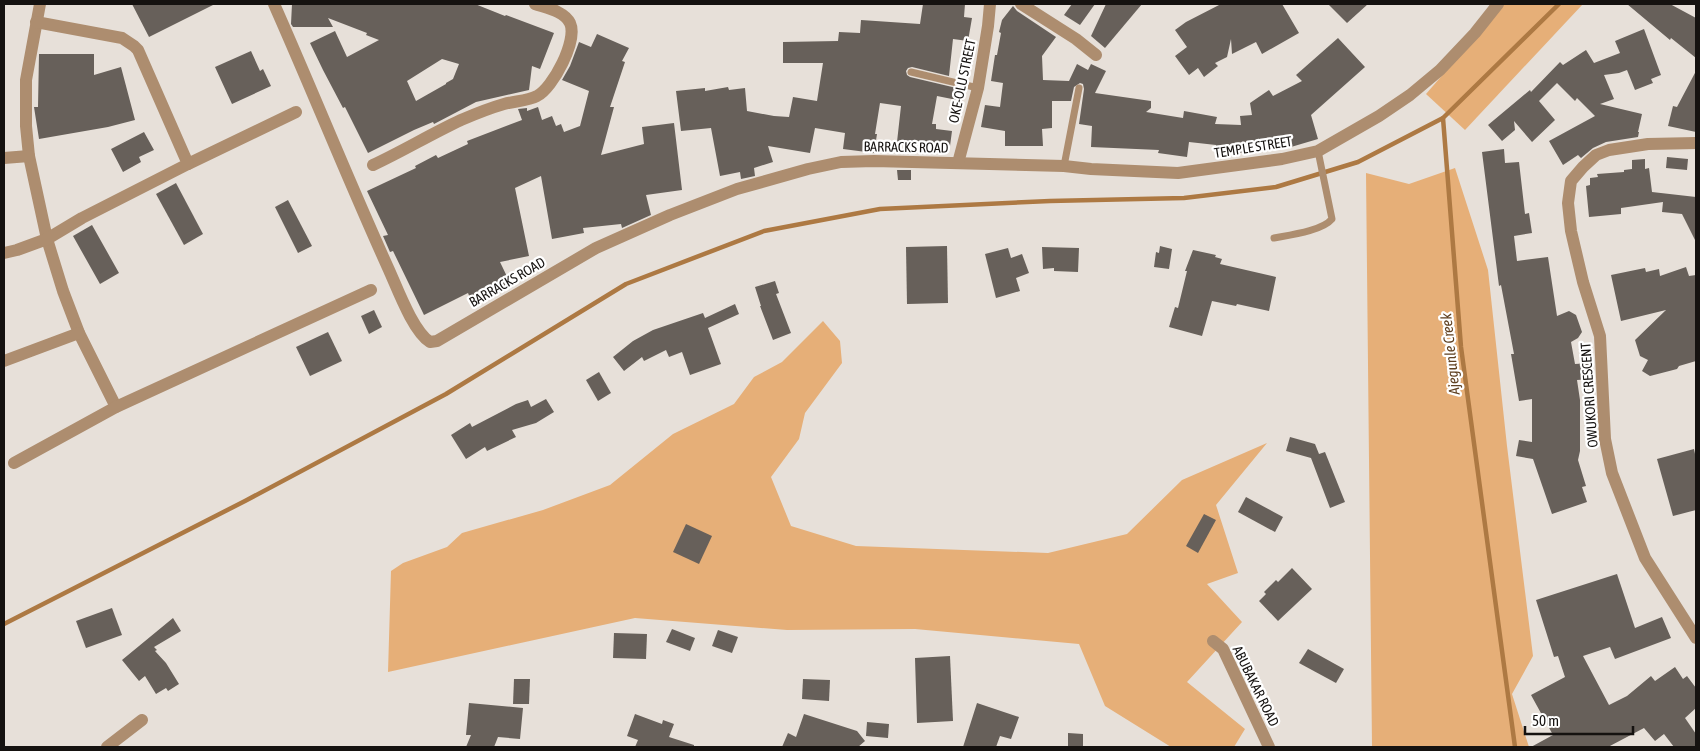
<svg xmlns="http://www.w3.org/2000/svg" width="1700" height="751" font-family="'Asap Condensed',sans-serif">
	<style>
		.green { fill: #e6af78 }
		.lines { fill: none; stroke-linecap: round; stroke-linejoin: round }
		.stream { stroke: #ad7943; stroke-width: 4.5 }
		.building { fill: #67605a; fill-rule: evenodd }
		.service { stroke: #ad8d6f; stroke-width: 7 }
		.minor { stroke: #ad8d6f; stroke-width: 12 }
		.labels { text-anchor: middle; dominant-baseline: central; stroke-width: 4.5; stroke-linejoin: round; paint-order: stroke }
		.street-label { font-size: 14px; fill: #151210; stroke: #fff }
		.water-label { font-size: 15px; font-style: italic; fill: #604122; stroke: #fff }
	</style>
	<rect width="100%" height="100%" fill="#e7e0d9"/>
	<g class="green">
		<path d="M1504,4H1583L1465,130L1426,94Z"/>
		<path d="M1455,168L1488,270L1507,446L1533,656L1512,694L1529,747H1372L1366,173L1409,184Z"/>
		<path d="M823,321L840,341L842,363L805,413L799,439L771,477L791,526L856,546L1048,553L1127,534L1182,480L1267,443L1216,505L1238,573L1207,584L1242,622L1187,682L1245,729L1234,747H1171L1105,706L1079,644L915,629L787,630L635,618L388,672L391,571L403,563L447,547L462,533L543,510L610,485L673,434L734,404L754,377L782,362Z"/>
	</g>
	<g class="lines">
		<g class="stream">
			<path d="M4,624L245,501L446,394L626,284L764,231L880,209L1050,201L1184,198L1276,187L1358,162L1443,118"/>
			<path d="M1515,747L1461,347L1443,118L1559,4"/>
		</g>
	</g>
	<g class="building">
		<path d="M132,4H215L149,37Z"/>
		<path d="M292,4H475L505,16L506,15L554,33L540,69L532,66L529,90L476,102L434,124L433,122L414,130L368,153L345,107L343,108L323,70L310,43L335,31L347,57L379,40L366,35L367,33L328,18L333,27H293L291,24ZM442,59L459,64L453,79L446,83V84L416,101L407,81Z"/>
		<path d="M923,4H965L964,17L972,18L968,41L953,39L949,76L912,67L908,68L906,71L907,75L910,77L965,90L962,101L937,96L932,124H936V129L952,131L950,146L934,144L933,146L897,142L901,106L880,103L875,134H877L874,153L843,149L845,133L815,128L810,153L768,146L773,162L754,168L755,176L741,179L740,172L720,176L711,128L681,131L676,91L705,88V91L728,87L729,90L745,88L747,111L774,116L789,117L793,97L817,101L823,63H783V42L838,41L839,32L860,33L861,20L920,24Z"/>
		<path d="M1072,4H1095L1080,25L1064,15Z"/>
		<path d="M1106,4H1142L1105,48L1091,36Z"/>
		<path d="M1221,4H1282L1299,33L1262,54L1256,42L1232,54L1231,39L1227,57L1215,63L1218,66L1204,77L1198,68L1189,75L1175,56L1187,47L1175,30L1186,22Z"/>
		<path d="M1328,4H1368L1347,23Z"/>
		<path d="M1627,4H1670L1696,18V58L1671,38L1670,40Z"/>
		<path d="M1013,6L1017,11L1056,37L1042,56L1043,80L1069,81L1077,64L1088,70L1091,64L1106,71L1095,93L1151,101V108L1146,112L1183,118L1184,111L1217,117L1215,124L1241,125L1240,116L1252,115L1250,103L1269,90L1273,96L1302,81L1296,75L1338,38L1365,67L1311,115L1318,139L1291,147L1290,145L1268,149L1267,146L1245,150V152L1235,154H1216V145L1189,142L1187,157L1158,153L1159,150L1091,147L1092,126L1079,124L1084,89L1083,84L1080,83L1074,87L1071,101H1052V128L1042,129L1043,146H1005V131L981,127L985,105L1000,107L1003,83L991,81L995,55H997L1001,33L999,32L1002,20Z"/>
		<path d="M1644,29L1661,75L1651,79L1653,83L1635,90L1627,70L1619,73L1604,75L1614,99L1600,104L1642,114L1638,132H1639L1638,137L1606,142L1593,148L1581,158L1578,155L1563,165L1549,141L1595,116L1577,98L1575,101L1557,83L1539,101L1555,120L1532,142L1514,121L1515,130L1502,141L1488,125L1530,90L1531,92L1560,62L1563,65L1586,50L1594,63L1620,53L1615,41Z"/>
		<path d="M597,34L629,48L622,61L625,62L610,107H614L601,155L644,144L642,127L674,123L682,190L646,195L651,215L622,228L621,224L583,228L584,233L552,239L541,176L515,188L529,256L500,262L512,287L473,305L468,293L424,315L393,251L390,252L383,236L388,235L367,191L416,168L415,166L436,155L438,158L468,144L467,141L522,120L518,109L527,108V111L538,107L542,120L552,116L556,126L561,124L564,132L580,126L589,91L562,80L570,66L579,42L591,47Z"/>
		<path d="M251,51L260,71L263,69L271,86L232,104L215,67Z"/>
		<path d="M39,54H94V75L121,67L135,120L108,127L39,139L34,107H38Z"/>
		<path d="M1696,71V132L1668,126L1673,106L1677,107Z"/>
		<path d="M144,132L154,150L139,157L141,162L123,172L111,149Z"/>
		<path d="M1504,149L1505,163L1519,162L1525,214L1529,213L1532,233L1514,236L1517,261L1548,257L1557,316L1569,311L1576,315L1582,332L1578,338L1571,342L1575,364L1590,363L1592,379L1577,380L1580,400V451L1578,460L1586,486L1582,487L1587,502L1552,514L1533,459L1516,456L1519,440L1532,442V399L1519,401L1511,354H1514L1501,285L1499,286L1482,152Z"/>
		<path d="M1667,157L1688,159L1687,170L1666,168Z"/>
		<path d="M1645,159V169L1649,168L1652,192L1696,197V242L1682,214L1662,212L1663,202L1621,208V214L1589,217L1586,186L1590,185V178L1598,177L1597,174L1624,172V170L1632,169V160Z"/>
		<path d="M897,170H911V180H898Z"/>
		<path d="M176,183L203,234L184,245L156,194Z"/>
		<path d="M288,200L312,246L298,253L275,207Z"/>
		<path d="M92,225L119,273L100,284L73,236Z"/>
		<path d="M947,246L948,303L907,304L906,247Z"/>
		<path d="M1160,246L1172,249L1169,269L1154,267L1156,252L1159,253Z"/>
		<path d="M1042,247L1079,248L1078,272L1054,271V268L1043,269Z"/>
		<path d="M1008,248L1011,258L1022,254L1029,273L1016,278L1020,291L996,298L985,254Z"/>
		<path d="M1193,250L1216,255L1215,257L1222,259L1220,264L1276,277L1269,311L1237,304L1236,306L1212,301L1202,336L1169,327L1175,307L1178,308L1187,271H1185Z"/>
		<path d="M1686,267L1689,276L1696,275V361L1679,366L1677,369L1650,376L1642,371L1648,360L1640,356L1635,340L1666,310L1621,321L1611,275L1645,268L1646,272L1659,269L1660,276Z"/>
		<path d="M775,281L779,293L776,294L791,333L773,340L760,306H761L755,287Z"/>
		<path d="M735,304L739,314L708,328L721,364L690,375L682,352L669,357L666,350L644,361L642,357L624,371L613,357L633,341L653,330L703,313L705,318Z"/>
		<path d="M374,310L382,327L369,334L361,316Z"/>
		<path d="M328,332L342,361L310,376L296,347Z"/>
		<path d="M599,372L611,393L598,401L586,380Z"/>
		<path d="M546,399L554,412L536,423L512,430L516,437L487,451L485,447L466,459L451,435L470,423L472,427L516,404L528,400L531,407Z"/>
		<path d="M1290,437L1315,444L1319,454L1325,452L1345,502L1330,508L1311,458L1286,451Z"/>
		<path d="M1694,449L1696,459V510L1673,516L1657,459Z"/>
		<path d="M1246,497L1283,517L1275,532L1238,512Z"/>
		<path d="M1204,514L1216,520L1198,553L1186,546Z"/>
		<path d="M686,524L712,536L699,564L673,552Z"/>
		<path d="M1292,568L1312,589L1278,621L1259,601L1266,594L1264,592L1276,580L1278,582Z"/>
		<path d="M1617,574L1635,628L1662,617L1671,638L1615,659L1610,647L1583,656L1609,705L1627,696L1651,676L1655,681L1675,667L1683,679L1687,676L1696,688V708L1685,718L1696,734V747H1674L1664,734L1655,741L1644,728L1608,747H1531L1553,735L1531,695L1565,677L1558,656L1554,657L1536,600Z"/>
		<path d="M112,608L122,635L86,648L76,621Z"/>
		<path d="M173,618L181,631L154,647L157,650L155,651L166,663L179,684L168,691L166,688L156,694L145,676L139,681L122,660Z"/>
		<path d="M672,629L695,638L690,651L666,642Z"/>
		<path d="M718,630L738,637L732,653L712,646Z"/>
		<path d="M614,633L647,634L646,659L613,658Z"/>
		<path d="M1308,649L1344,669L1336,683L1299,663Z"/>
		<path d="M950,656L953,721L917,723L915,658Z"/>
		<path d="M514,679H530L529,704H513Z"/>
		<path d="M803,679L830,680L829,701L802,699Z"/>
		<path d="M469,703L523,708L520,739L498,737L494,747H466L471,735H466Z"/>
		<path d="M977,703L1019,717L1011,739L1000,736L996,747H963Z"/>
		<path d="M635,714L662,724L663,720L674,724L669,737L694,745V747H635L638,740L627,736Z"/>
		<path d="M804,714L857,731L865,741L858,747H782L788,733L796,737Z"/>
		<path d="M867,722L889,724L888,738L866,736Z"/>
		<path d="M1068,733L1083,734V747H1068Z"/>
	</g>
	<g class="lines">
		<g class="service">
			<path d="M911,72L978,88"/>
			<path d="M1064,166L1079,88"/>
			<path d="M1274,238C1290,235 1322,231 1332,219L1318,151"/>
		</g>
		<g class="minor">
			<path d="M40,4L26,80V126L29,156L47,239L63,291L79,333L116,407"/>
			<path d="M274,4C313,92 349,182 389,270C398,290 413,331 430,342L437,341L596,248L670,215L737,189L808,169L841,162L874,161L1064,166L1091,169L1178,173L1282,159L1318,151L1379,116L1410,95L1440,70L1475,33L1498,4"/>
			<path d="M1021,4L1076,39L1096,55"/>
			<path d="M1696,143L1648,144L1609,150L1596,155L1583,167L1571,181L1568,203L1571,231L1583,282L1600,336L1605,439L1612,473L1645,558L1696,638"/>
			<path d="M4,158L29,156"/>
			<path d="M958,163L978,88L988,26L990,4"/>
			<path d="M188,164L296,112"/>
			<path d="M373,165C403,151 431,134 461,120C475,114 490,108 504,104C515,101 528,101 537,96C553,88 578,40 570,23C564,11 546,8 535,4"/>
			<path d="M4,253L17,250L47,239L82,218L188,164L138,50L134,46L122,38L36,22"/>
			<path d="M4,361L79,333"/>
			<path d="M14,463L116,407L371,290"/>
			<path d="M1213,641L1223,649L1269,747"/>
			<path d="M107,747L142,720"/>
		</g>
	</g>
	<g class="labels">
		<g class="street-label">
			<text transform="translate(962 81) rotate(-78)">OKE-OLU STREET</text>
			<text transform="translate(906 147) rotate(1)">BARRACKS ROAD</text>
			<text transform="translate(1253 147) rotate(-9)">TEMPLE STREET</text>
			<text transform="translate(507 282) rotate(-30)">BARRACKS ROAD</text>
			<text transform="translate(1589 395) rotate(-94)">OWUKORI CRESCENT</text>
			<text transform="translate(1256 686) rotate(64)">ABUBAKAR ROAD</text>
		</g>
		<g class="water-label">
			<text transform="translate(1450 354) rotate(-96)">Ajegunle Creek</text>
		</g>
	</g>
	<rect width="1700" height="751" fill="none" stroke="#151210" stroke-width="10"/>
	<path d="M1525 726v8h108v-8" fill="none" stroke="#151210" stroke-width="2.5"/>
	<text x="1532" y="726" font-size="15" fill="#151210" stroke="#ffffff" stroke-width="4" paint-order="stroke">50 m</text>
</svg>
